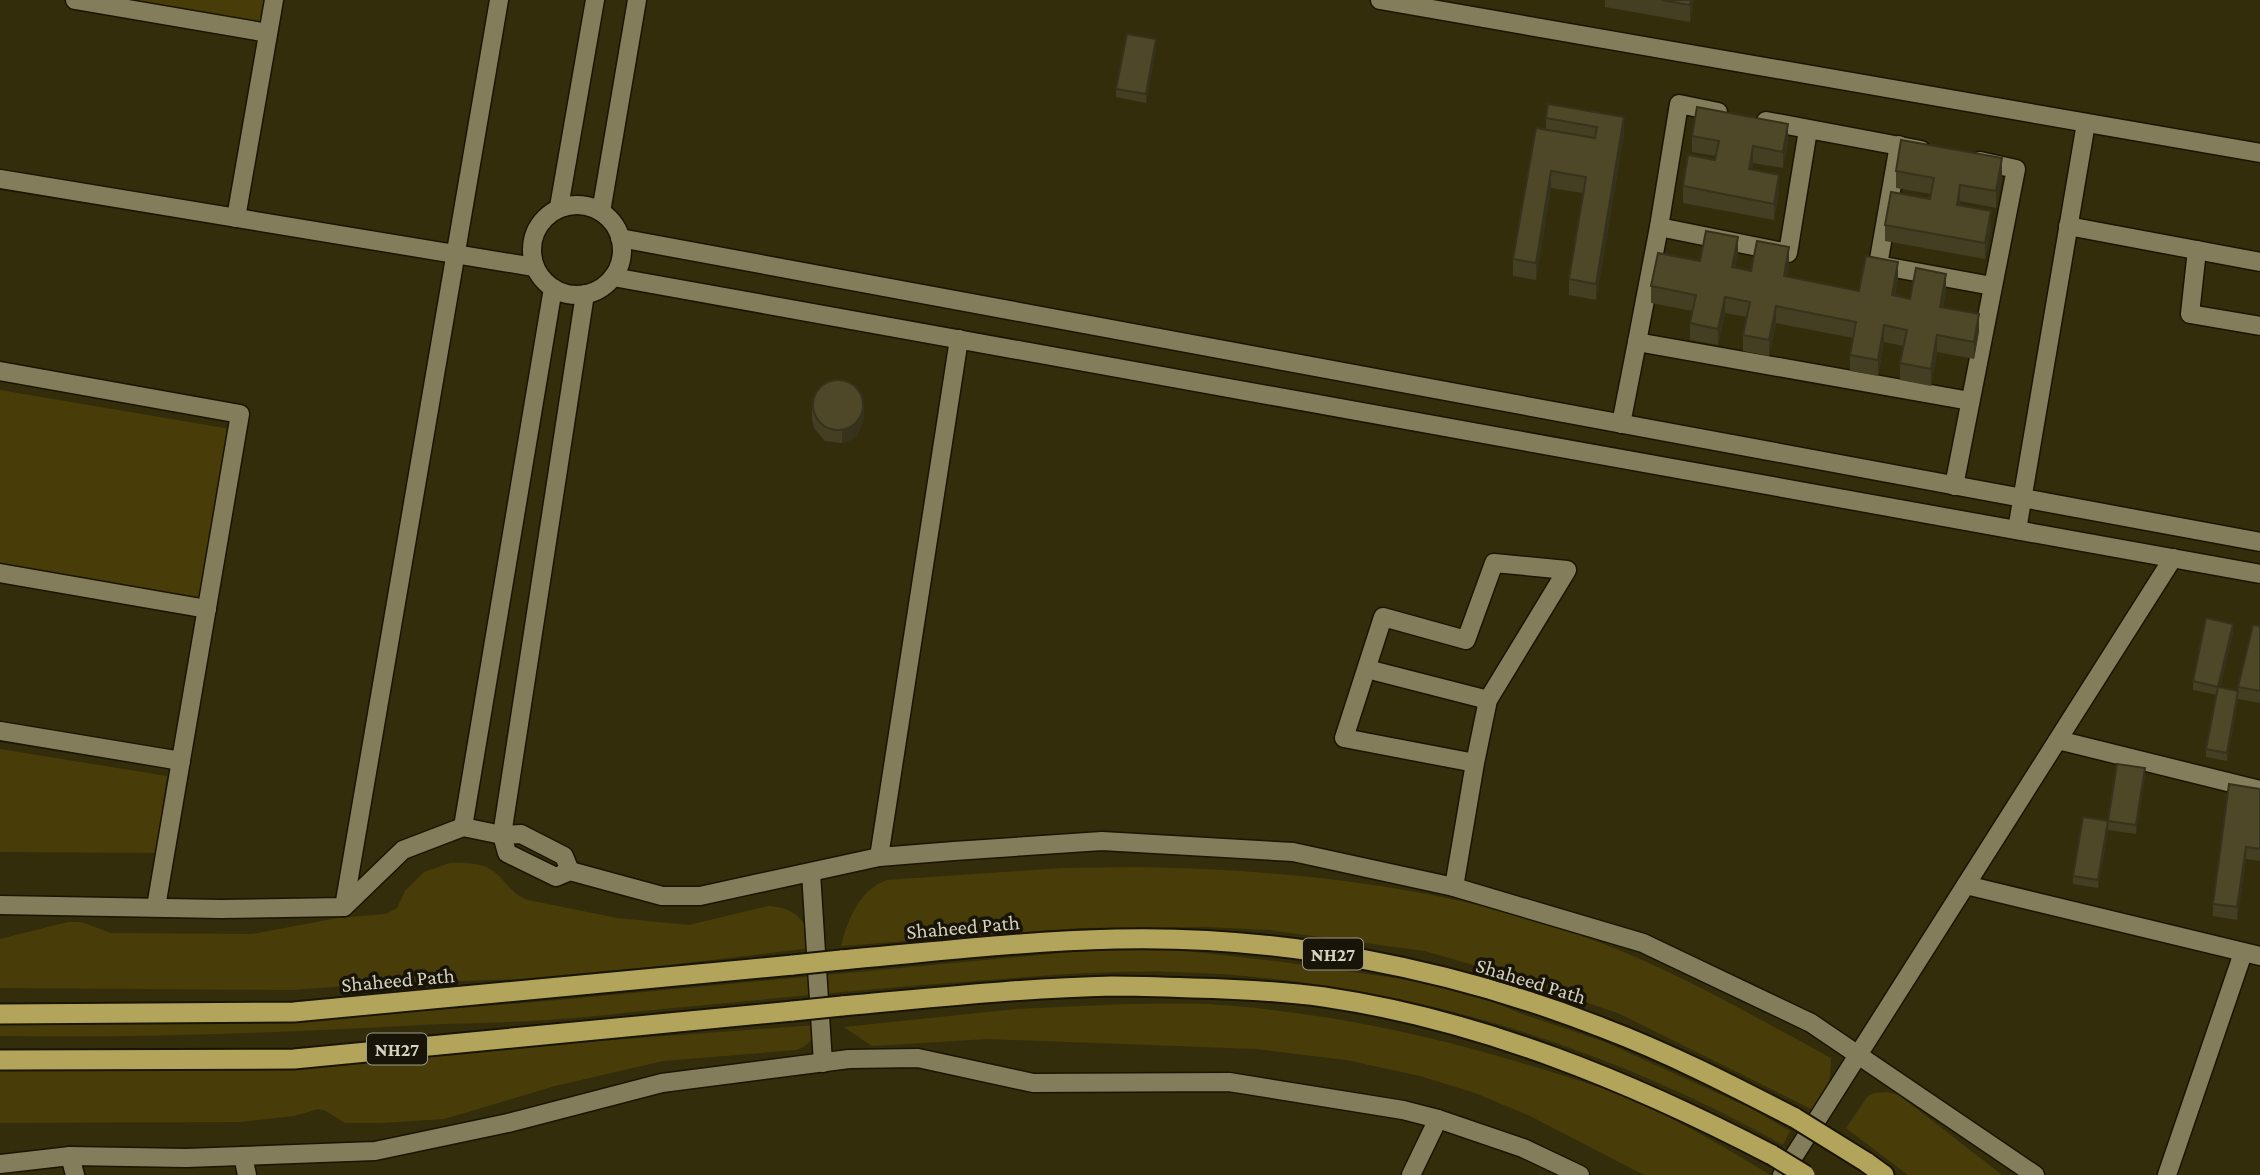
<svg xmlns="http://www.w3.org/2000/svg" width="2260" height="1175" font-family="'Crimson Pro',serif">
	<style>
		.green { fill: #483d09 }
		.lines { fill: none; stroke-linecap: round; stroke-linejoin: round }
		.minor-casing { stroke: #1a1500; stroke-width: 21 }
		.tertiary-casing { stroke: #1a1500; stroke-width: 21 }
		.trunk-casing { stroke: #1a1500; stroke-width: 23 }
		.minor { stroke: #847d5b; stroke-width: 18 }
		.tertiary { stroke: #847d5b; stroke-width: 18 }
		.trunk { stroke: #b3a45b; stroke-width: 19 }
		.trunk-bridge-casing { stroke: #1a1500; stroke-width: 23; stroke-linecap: butt }
		.trunk-bridge { stroke: #b3a45b; stroke-width: 19 }
		.wall { fill: #443e22 }
		.shaded-wall { fill: #37321c }
		.building { fill: #4f4828; stroke: #37321c; stroke-width: 2 }
		.labels { text-anchor: middle; dominant-baseline: central; stroke-width: 7; stroke-linejoin: round; paint-order: stroke }
		.shield { fill: #181508; stroke: #9d9989; stroke-width: 2 }
		.shield-label { font-size: 19px; font-weight: bold; fill: #d6d2c0 }
		.street-label { font-size: 21px; fill: #d6d2c0; stroke: #181508 }
	</style>
	<rect width="100%" height="100%" fill="#342d0c"/>
	<g class="green">
		<path d="M111,0H265L261,25Z"/>
		<path d="M0,390L230,429L200,602L0,566Z"/>
		<path d="M0,749L167,776L156,853L0,852Z"/>
		<path d="M450,863C467,863 485,862 498,875C508,885 514,895 528,900L617,918L689,925L768,906C797,908 807,921 812,948L660,966L520,979L375,984L291,990L0,988V939L68,922H81L111,933L252,934L338,918L386,914L397,908L405,891L424,872Z"/>
		<path d="M1136,867C1280,869 1437,885 1574,933C1664,964 1748,1013 1831,1058C1831,1079 1827,1094 1819,1113L1620,1014L1504,974L1425,951L1269,930L1206,927L1079,928L841,946C848,919 859,890 887,880L1062,868Z"/>
		<path d="M1105,949H1169L1275,961L1402,979L1471,993L1522,1014L1605,1042L1752,1109L1790,1131L1783,1145C1598,1041 1388,978 1175,972C1108,970 1041,976 974,981C877,988 781,998 684,1007C638,1011 593,1017 547,1020C505,1023 462,1023 420,1025C280,1033 140,1038 0,1036V1018L302,1017L421,1011L548,1001Z"/>
		<path d="M1127,1004C1153,1004 1180,1003 1207,1004C1317,1011 1429,1034 1535,1067C1570,1078 1607,1088 1640,1103C1685,1124 1728,1149 1770,1175H1644L1528,1115L1475,1093L1420,1076L1346,1060L1256,1049L987,1039L872,1046L844,1027L1016,1009Z"/>
		<path d="M817,1025C814,1038 809,1046 796,1050L663,1061L555,1086L444,1119L382,1123H345L326,1111L318,1109L294,1116L240,1122L0,1123V1062L338,1060Z"/>
		<path d="M1887,1092L1899,1095L2002,1175H1908L1846,1128L1868,1096L1874,1093Z"/>
	</g>
	<g class="lines">
		<defs>
			<g id="minor">
				<path d="M75,0L268,33"/>
				<path d="M1380,0L2260,153"/>
				<path d="M1718,112L1679,104L1659,227L1637,342L1970,401"/>
				<path d="M1766,121L1921,150"/>
				<path d="M1899,145L1878,265L1992,286"/>
				<path d="M0,179L534,267"/>
				<path d="M236,218L274,0"/>
				<path d="M2068,226L2260,262"/>
				<path d="M1659,227L1788,253L1808,130"/>
				<path d="M2197,250L2190,314L2260,326"/>
				<path d="M0,371L240,414L156,907"/>
				<path d="M1621,424L1637,342"/>
				<path d="M1954,486L2016,169L1980,161"/>
				<path d="M2017,530L2086,123"/>
				<path d="M0,573L207,609"/>
				<path d="M1367,669L1488,700"/>
				<path d="M0,731L181,761"/>
				<path d="M2058,740L2260,790"/>
				<path d="M879,857L959,339"/>
				<path d="M1966,885L2260,956"/>
				<path d="M1454,887L1475,763L1488,700L1567,570L1494,563L1466,640L1383,617L1344,738L1475,763"/>
				<path d="M344,907L499,0"/>
				<path d="M70,1156L75,1175"/>
				<path d="M243,1156L247,1175"/>
				<path d="M1411,1175L1438,1119"/>
				<path d="M1782,1175L2173,558"/>
				<path d="M2167,1175L2243,953"/>
			</g>
			<g id="tertiary">
				<circle cx="577" cy="250" r="45"/>
				<path d="M559,207L595,0"/>
				<path d="M601,212L637,0"/>
				<path d="M620,238L2260,542"/>
				<path d="M613,277L2260,574"/>
				<path d="M585,294L502,835L507,853L556,877L570,871L662,896H700L879,857L954,851L1102,841L1293,852L1454,887L1643,943L1811,1023L2035,1175"/>
				<path d="M463,827L553,288"/>
				<path d="M811,873L823,1063"/>
				<path d="M0,905L221,909L344,907L403,850L463,827L502,835L521,834L564,856L570,871"/>
				<path d="M0,1164L70,1156L186,1158L375,1151L508,1123L662,1083L849,1059L918,1058L1033,1083L1229,1082L1403,1110L1438,1119L1523,1148L1580,1175"/>
			</g>
			<g id="trunk">
				<path d="M841,960C933,952 1024,941 1116,939C1280,935 1451,968 1603,1028C1669,1053 1733,1086 1795,1118"/>
				<path d="M842,1006C932,998 1022,988 1112,986C1138,986 1165,987 1192,988C1236,989 1280,991 1324,997C1481,1020 1632,1082 1772,1155"/>
				<path d="M0,1014L294,1012L793,965"/>
				<path d="M0,1060L294,1059L793,1011"/>
				<path d="M1866,1162L1884,1175"/>
			</g>
		</defs>
		<use href="#minor" class="minor-casing"/>
		<use href="#tertiary" class="tertiary-casing"/>
		<use href="#trunk" class="trunk-casing"/>
		<use href="#minor" class="minor"/>
		<use href="#tertiary" class="tertiary"/>
		<use href="#trunk" class="trunk"/>
		<defs>
			<g id="trunk-bridge">
				<path d="M793,965L841,960"/>
				<path d="M793,1011L842,1006"/>
				<path d="M1795,1118L1866,1162"/>
				<path d="M1772,1155L1805,1175"/>
			</g>
		</defs>
		<use href="#trunk-bridge" class="trunk-bridge-casing"/>
		<use href="#trunk-bridge" class="trunk-bridge"/>
	</g>
	<g class="wall">
		<path d="M1605,0H1694L1690,22L1605,7Z"/>
		<path d="M1156,48L1146,103L1116,97V89Z"/>
		<path d="M1548,104L1624,133L1596,300L1569,295V279L1583,193L1551,188L1536,280L1513,276V259L1546,130V118Z"/>
		<path d="M1692,136L1788,141L1783,168L1753,163L1752,170L1779,192L1774,220L1683,203V186L1715,160L1716,156L1692,152Z"/>
		<path d="M1896,171L2002,175L1996,208L1960,201L1959,205L1991,227L1985,259L1885,241V225L1930,199L1931,194L1896,188Z"/>
		<path d="M1738,254L1735,268L1751,271L1789,264L1787,277L1859,291L1898,278L1895,296L1910,299L1946,290L1943,307L1979,331L1974,359L1937,352L1931,386L1900,380V363L1904,346L1884,342L1878,376L1850,371V355L1853,338L1776,323L1769,356L1743,351V335L1747,317L1725,313L1718,345L1690,340V323L1693,311L1651,303V286L1700,261Z"/>
		<path d="M812,406L864,419L857,435L851,440L842,443L825,441L814,428L812,419Z"/>
		<path d="M2260,626V703L2238,699L2227,761L2206,757V749L2217,695L2193,690V681L2233,632L2220,688L2238,691V687Z"/>
		<path d="M2145,776L2136,834L2108,830V821Z"/>
		<path d="M2260,789V861L2246,859L2237,920L2213,916V904Z"/>
		<path d="M2108,830L2098,888L2073,884V876Z"/>
	</g>
	<g class="shaded-wall">
		<path d="M1691,0H1694L1690,22V5Z"/>
		<path d="M1156,39V48L1146,103V94Z"/>
		<path d="M1624,117V133L1596,300V284Z"/>
		<path d="M1788,124V141L1783,168V152Z"/>
		<path d="M1753,146V163L1749,186V169Z"/>
		<path d="M2002,158V175L1996,208V191Z"/>
		<path d="M1551,171V188L1536,280V263Z"/>
		<path d="M1779,175V192L1774,220V204Z"/>
		<path d="M1960,185V201L1957,221V205Z"/>
		<path d="M1991,211V227L1985,259V243Z"/>
		<path d="M1738,237V254L1732,284V267Z"/>
		<path d="M1789,247V264L1784,293V276Z"/>
		<path d="M1898,262V278L1892,312V295Z"/>
		<path d="M1946,274V290L1940,323V307Z"/>
		<path d="M1725,297V313L1718,345V329Z"/>
		<path d="M1776,306V323L1769,356V340Z"/>
		<path d="M1979,314V331L1974,359V342Z"/>
		<path d="M1884,325V342L1878,376V360Z"/>
		<path d="M1937,335V352L1931,386V369Z"/>
		<path d="M864,406V419L857,435L851,440L842,443V431Z"/>
		<path d="M2233,624V632L2218,696V687Z"/>
		<path d="M2238,691V699L2227,761V753Z"/>
		<path d="M2145,768V776L2136,834V825Z"/>
		<path d="M2108,821V830L2098,888V880Z"/>
		<path d="M2246,847V859L2237,920V907Z"/>
	</g>
	<g class="building">
		<path d="M1661,0H1691L1690,5Z"/>
		<path d="M1127,34L1156,39L1146,94L1116,89Z"/>
		<path d="M1548,104L1624,117L1596,284L1569,279L1586,177L1551,171L1536,263L1513,259L1536,128L1595,138L1597,127L1546,118Z"/>
		<path d="M1697,107L1788,124L1783,152L1753,146L1749,169L1779,175L1774,204L1683,186L1688,155L1715,160L1719,141L1692,136Z"/>
		<path d="M1901,140L2002,158L1996,191L1960,185L1957,205L1991,211L1985,243L1885,225L1891,192L1930,199L1934,178L1896,171Z"/>
		<path d="M1706,231L1738,237L1732,267L1751,271L1757,241L1789,247L1784,276L1859,291L1866,256L1898,262L1892,295L1910,299L1916,268L1946,274L1940,307L1979,314L1974,342L1937,335L1931,369L1900,363L1907,330L1884,325L1878,360L1850,355L1856,322L1776,306L1769,340L1743,335L1750,302L1725,297L1718,329L1690,323L1696,295L1651,286L1658,253L1700,261Z"/>
		<circle cx="838" cy="405" r="25"/>
		<path d="M2206,618L2233,624L2218,687L2238,691L2227,753L2206,749L2218,687L2193,681Z"/>
		<path d="M2253,625L2260,626V691L2238,687Z"/>
		<path d="M2117,764L2145,768L2136,825L2108,821Z"/>
		<path d="M2229,784L2260,789V849L2246,847L2237,907L2213,904Z"/>
		<path d="M2083,817L2108,821L2098,880L2073,876Z"/>
	</g>
	<g class="labels">
		<g class="shield">
			<rect x="1303" y="938.5" width="60" height="31" rx="5"/>
			<rect x="367" y="1033.5" width="60" height="31" rx="5"/>
		</g>
		<g class="shield-label">
			<text x="1333" y="954">NH27</text>
			<text x="397" y="1049">NH27</text>
		</g>
		<g class="street-label">
			<text transform="translate(963 927) rotate(-5)">Shaheed Path</text>
			<text transform="translate(398 980) rotate(-5)">Shaheed Path</text>
			<text transform="translate(1531 981) rotate(17)">Shaheed Path</text>
		</g>
	</g>
</svg>
